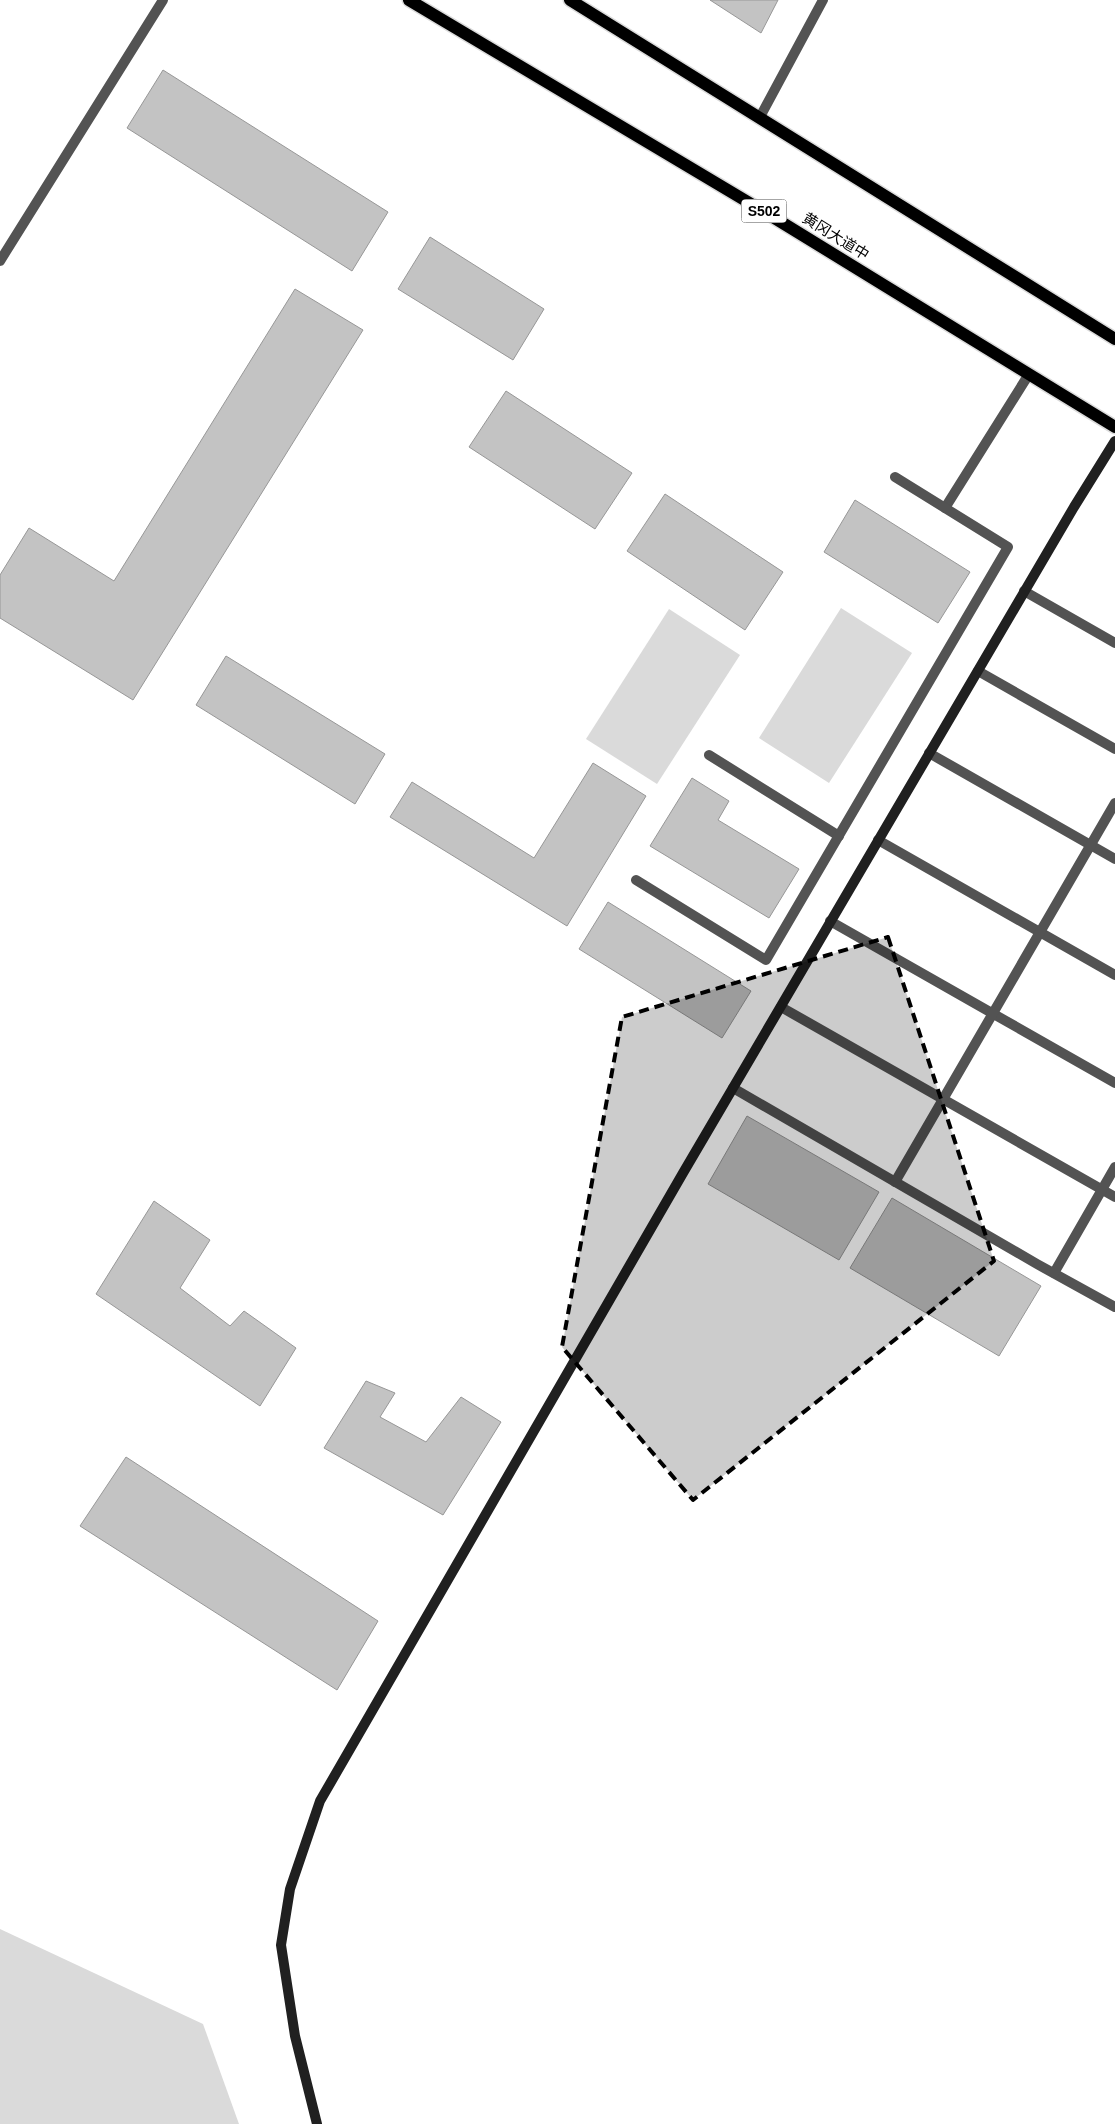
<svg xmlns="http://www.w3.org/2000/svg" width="1115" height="2124" font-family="Arial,'Noto Sans SC',sans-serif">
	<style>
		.green { fill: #dadada }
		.building { fill: #c3c3c3; stroke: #979797 }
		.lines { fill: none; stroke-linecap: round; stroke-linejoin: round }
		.primary-casing { stroke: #dbdbdb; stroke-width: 15 }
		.service { stroke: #535353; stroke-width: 10 }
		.secondary { stroke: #202020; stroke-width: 10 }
		.primary { stroke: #000; stroke-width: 12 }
		.marked { fill: #000; fill-opacity: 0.2; stroke: #000; stroke-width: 4; stroke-dasharray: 10 6; stroke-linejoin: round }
		.labels { text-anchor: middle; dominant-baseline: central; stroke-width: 4; stroke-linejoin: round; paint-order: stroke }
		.shield { fill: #fff; stroke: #4c4c4c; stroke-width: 1 }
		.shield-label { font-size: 14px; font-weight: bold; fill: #000 }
		.street-label { font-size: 15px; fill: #000; stroke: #fff }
	</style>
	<rect width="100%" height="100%" fill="#fff"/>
	<g class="green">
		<path d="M841,608L912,653L829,783L759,738Z"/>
		<path d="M669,609L740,655L657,784L586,739Z"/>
		<path d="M0,1929L203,2024L239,2124H0Z"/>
	</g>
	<g class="building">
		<path d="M710,0H778L761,33Z"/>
		<path d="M163,70L388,212L352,271L127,128Z"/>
		<path d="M430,237L544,309L513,360L398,289Z"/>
		<path d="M295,289L363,330L133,700L0,618V575L29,528L114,581Z"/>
		<path d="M506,391L632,473L595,529L469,447Z"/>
		<path d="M665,494L783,572L745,630L627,551Z"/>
		<path d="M855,500L970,572L938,623L824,552Z"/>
		<path d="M226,656L385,754L355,804L196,705Z"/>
		<path d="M593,763L646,796L567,926L390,817L412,782L534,858Z"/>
		<path d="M692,778L729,801L718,820L799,869L769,918L650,846Z"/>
		<path d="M608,902L751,991L722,1038L579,949Z"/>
		<path d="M747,1116L879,1192L839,1260L708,1184Z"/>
		<path d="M892,1198L1041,1286L999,1356L850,1268Z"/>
		<path d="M154,1201L210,1240L180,1288L230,1326L244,1311L296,1348L260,1406L96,1294Z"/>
		<path d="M366,1381L395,1393L380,1417L426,1442L461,1397L501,1422L443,1515L324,1448Z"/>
		<path d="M126,1457L378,1621L337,1690L80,1526Z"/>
	</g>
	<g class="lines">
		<defs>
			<g id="primary">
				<path d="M409,0L768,214L1115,427"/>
				<path d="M570,0L1115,339"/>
			</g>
		</defs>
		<use href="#primary" class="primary-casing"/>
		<g class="service">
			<path d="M760,117L823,0"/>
			<path d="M0,261L163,0"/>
			<path d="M945,508L1029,374"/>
			<path d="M1024,591L1115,643"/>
			<path d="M978,671L1115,749"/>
			<path d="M929,753L1115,859"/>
			<path d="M709,755L839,836"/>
			<path d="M878,840L1115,975"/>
			<path d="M636,880L766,960L1008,547L895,477"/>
			<path d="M830,921L1115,1083"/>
			<path d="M781,1007L1115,1197"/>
			<path d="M733,1088L1037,1264L1115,1307"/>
			<path d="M895,1182L1115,803"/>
			<path d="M1054,1273L1115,1167"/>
		</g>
		<path class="secondary" d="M317,2124L295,2036L281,1945L290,1889L320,1801L683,1173L1074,507L1115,441"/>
		<use href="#primary" class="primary"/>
	</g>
	<path class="marked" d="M888,937L994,1261L693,1500L562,1347L622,1017Z"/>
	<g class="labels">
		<rect class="shield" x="741.5" y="199.5" width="45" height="23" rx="4"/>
		<g class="shield-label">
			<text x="764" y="211">S502</text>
		</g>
		<g class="street-label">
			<text transform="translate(836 236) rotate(32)">黄冈大道中</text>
		</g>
	</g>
</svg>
